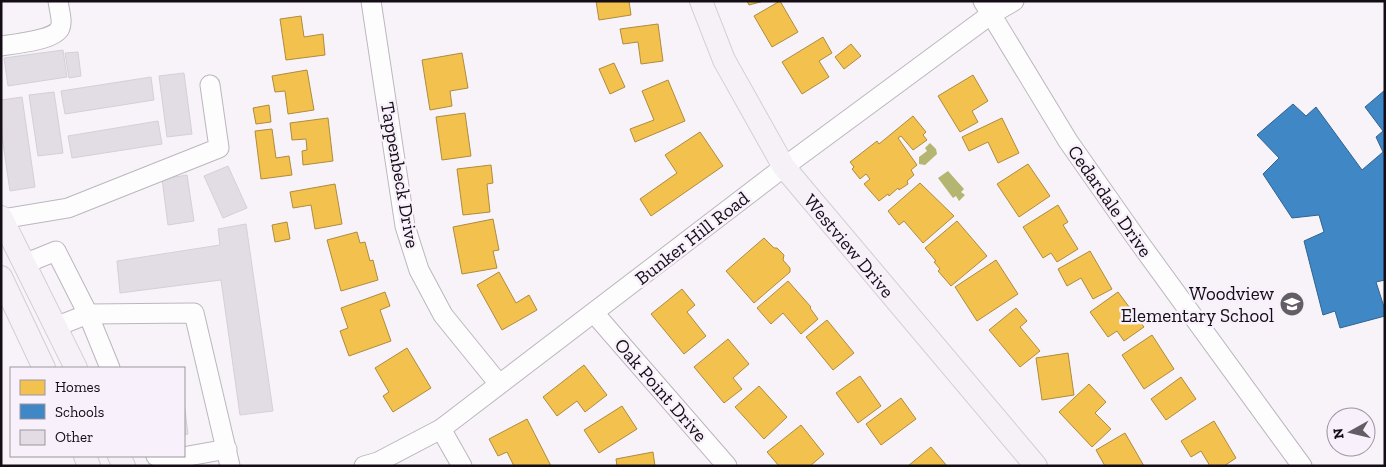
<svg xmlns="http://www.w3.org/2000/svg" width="1386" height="467" font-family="'Zilla Slab',serif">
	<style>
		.water { fill: #b3b570 }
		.homes { fill: #f2c14e; stroke: #af8b3d }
		.schools { fill: #3f88c5; stroke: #326390 }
		.building { fill: #e2dce4; stroke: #d5d0d8 }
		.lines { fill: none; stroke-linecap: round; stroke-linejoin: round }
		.minor-casing { stroke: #bcb6be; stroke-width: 21 }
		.major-casing { stroke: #d1cfd3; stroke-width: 24 }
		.minor { stroke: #fefdfe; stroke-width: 19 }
		.major { stroke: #f5f1f6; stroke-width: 22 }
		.labels { text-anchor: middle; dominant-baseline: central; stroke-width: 5; stroke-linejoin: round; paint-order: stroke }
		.street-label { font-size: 19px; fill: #140d16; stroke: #f8f0fb }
		.poi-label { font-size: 19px; fill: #140d16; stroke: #f8f0fb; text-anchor: end }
	</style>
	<rect width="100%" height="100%" fill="#f7f3f8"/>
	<g class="water">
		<path d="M930,143L936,149L937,154L925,165L919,164V157L927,151L925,148Z"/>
		<path d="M948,171L964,189L961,192L965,195L959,201L956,196L953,198L938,178Z"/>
	</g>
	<g class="homes">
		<path d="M596,1H629L631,15L599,20Z"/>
		<path d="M747,1H764L749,5Z"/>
		<path d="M780,1L798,32L772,47L754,16Z"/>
		<path d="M301,16L304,37L323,34L325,55L286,60L280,19Z"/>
		<path d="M658,24L663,61L641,64L638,42L623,44L620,29Z"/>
		<path d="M823,37L832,53L819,61L829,77L802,94L782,62Z"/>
		<path d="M851,44L861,56L844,69L835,57Z"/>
		<path d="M462,53L468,88L450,91L452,106L430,110L422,60Z"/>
		<path d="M614,63L625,87L610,94L599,69Z"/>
		<path d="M307,70L314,110L288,114L285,91L275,92L272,76Z"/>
		<path d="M973,75L988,101L972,111L978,122L960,132L938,96Z"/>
		<path d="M668,80L685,121L635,142L630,129L654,120L642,91Z"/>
		<path d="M269,105L271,122L256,124L253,108Z"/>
		<path d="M465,113L471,156L442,160L436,117Z"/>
		<path d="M913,116L926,132L923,135L927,140L913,150L901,136L898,138L917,165L911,170L914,175L907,181L908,184L899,190L898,188L889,196L888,194L879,201L864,184L870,179L866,174L860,179L852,169L854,167L850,162L877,141L879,144Z"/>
		<path d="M328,118L333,161L303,165L302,151L307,150L306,139L292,140L290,123Z"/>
		<path d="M1002,118L1019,153L998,163L988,142L969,151L962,137Z"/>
		<path d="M272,129L276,158L289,156L292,175L261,179L255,131Z"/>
		<path d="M700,132L723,166L651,216L640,199L677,173L665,155Z"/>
		<path d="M1028,164L1050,196L1019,217L997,184Z"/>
		<path d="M491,165L493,183L487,184L490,212L463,215L457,169Z"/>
		<path d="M920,183L954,216L923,243L904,221L899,225L888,211Z"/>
		<path d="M335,184L342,224L315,229L311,205L293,208L290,192Z"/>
		<path d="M1058,205L1068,222L1063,225L1078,249L1057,262L1051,253L1043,258L1023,227Z"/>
		<path d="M493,219L499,250L493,251L497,268L462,274L453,227Z"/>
		<path d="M957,221L987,256L951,286L938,271L940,269L934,262L936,261L925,248Z"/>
		<path d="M287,222L290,239L275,242L272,225Z"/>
		<path d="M357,232L360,243L365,242L370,261L373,260L378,280L341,291L327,240Z"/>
		<path d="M764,238L774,248H777L784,255L783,260L790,268V272L754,303L726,271Z"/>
		<path d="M1090,251L1112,289L1093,299L1081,278L1067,286L1058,269Z"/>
		<path d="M996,260L1018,294L977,321L955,287Z"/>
		<path d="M499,272L516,303L529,295L537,310L502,330L477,285Z"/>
		<path d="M788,281L811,307L810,308L818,319L801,334L783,313L771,324L757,308Z"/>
		<path d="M682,289L695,305L687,312L706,336L684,354L651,314Z"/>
		<path d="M385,292L390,306L380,310L391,341L349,356L340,331L348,328L341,308Z"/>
		<path d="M1118,292L1144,327L1124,341L1117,331L1108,337L1090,312Z"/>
		<path d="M1016,308L1027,321L1020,327L1040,351L1020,367L989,330Z"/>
		<path d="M827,320L854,353L833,370L806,337Z"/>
		<path d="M1152,335L1174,369L1144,389L1122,355Z"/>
		<path d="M728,339L749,364L733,378L742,389L724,403L694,367Z"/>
		<path d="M407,348L431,388L393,412L383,396L389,392L375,368Z"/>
		<path d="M1068,353L1074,395L1042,400L1036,358Z"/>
		<path d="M584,365L607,395L585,412L577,401L557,416L543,397Z"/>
		<path d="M860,376L881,406L858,423L836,393Z"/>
		<path d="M1181,377L1196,399L1166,420L1151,399Z"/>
		<path d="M1089,384L1106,402L1095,413L1111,429L1092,447L1059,412Z"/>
		<path d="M759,386L787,417L764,439L735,407Z"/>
		<path d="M901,398L916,419L881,445L866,424Z"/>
		<path d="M622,406L637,429L599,453L584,430Z"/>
		<path d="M527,419L551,466H514L507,452L498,456L489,439Z"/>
		<path d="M1214,421L1236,458L1224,466H1210L1201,451L1191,457L1181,441Z"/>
		<path d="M801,425L824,454L810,466H779L767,452Z"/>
		<path d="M1125,433L1144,466H1105L1096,450Z"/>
		<path d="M931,447L947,466H908Z"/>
		<path d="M653,452L655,466H617L616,459Z"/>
	</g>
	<path class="schools" d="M1385,90V280L1376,282L1385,310V316L1340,328L1335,311L1323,315L1304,241L1324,232L1319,215L1292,218L1263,174L1279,158L1257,135L1293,104L1306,116L1316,107L1362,170L1383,152L1376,137L1383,131L1365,107Z"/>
	<g class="building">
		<path d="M63,50L67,77L8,86L4,58Z"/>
		<path d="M78,52L81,76L69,78L65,53Z"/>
		<path d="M184,73L192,134L167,137L159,76Z"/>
		<path d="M151,77L154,100L65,114L61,91Z"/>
		<path d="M54,92L63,153L38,156L29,95Z"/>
		<path d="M22,97L35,187L10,191L1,130V100Z"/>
		<path d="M158,121L162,144L72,158L68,136Z"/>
		<path d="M228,166L247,208L223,218L204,176Z"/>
		<path d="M187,175L194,221L168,225L162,179Z"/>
		<path d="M246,224L273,411L240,415L221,280L120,293L117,261L220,245L218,229Z"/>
		<path d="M184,402L188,434L184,435Z"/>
	</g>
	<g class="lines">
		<defs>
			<g id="minor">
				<path d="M371,1L405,226L419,270L443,315L499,384"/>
				<path d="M983,1L1068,141L1136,238L1302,466"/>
				<path d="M1,46C14,44 55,40 60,28C63,22 59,9 58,1"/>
				<path d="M2,219L68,208L219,148L210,85"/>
				<path d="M24,264L56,251L88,314L110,368"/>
				<path d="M594,313L727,466"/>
				<path d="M55,327L88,314L194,313L230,466"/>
				<path d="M441,429L462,466"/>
				<path d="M156,456L166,460L227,449"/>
				<path d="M364,466L378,462L441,429L784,167L990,15L1014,1"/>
			</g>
			<g id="major">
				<path d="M701,1L724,60L784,167L1036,466"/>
				<path d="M1,217L76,368"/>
				<path d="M1,277L44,368"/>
				<path d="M85,456L89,466"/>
				<path d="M119,456L124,466"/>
			</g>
		</defs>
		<use href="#minor" class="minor-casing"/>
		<use href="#major" class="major-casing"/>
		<use href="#minor" class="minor"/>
		<use href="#major" class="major"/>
	</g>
	<defs>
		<symbol id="school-disc" viewBox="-11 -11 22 22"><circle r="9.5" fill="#635e65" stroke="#f8f0fb"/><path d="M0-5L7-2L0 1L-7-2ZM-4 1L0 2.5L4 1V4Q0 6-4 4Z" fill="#fff"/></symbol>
	</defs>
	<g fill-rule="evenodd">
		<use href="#school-disc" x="1278" y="290" width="28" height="28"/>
	</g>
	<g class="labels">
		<g class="street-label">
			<text transform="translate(400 175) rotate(80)">Tappenbeck Drive</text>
			<text transform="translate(1110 201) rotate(55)">Cedardale Drive</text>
			<text transform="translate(692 238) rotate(-38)">Bunker Hill Road</text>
			<text transform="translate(849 246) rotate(50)">Westview Drive</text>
			<text transform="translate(661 390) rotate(49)">Oak Point Drive</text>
		</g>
		<g class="poi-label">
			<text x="1274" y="293">Woodview<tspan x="1274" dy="22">Elementary School</tspan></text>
		</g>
	</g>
	<rect width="1386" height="467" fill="none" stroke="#140d16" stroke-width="5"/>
	<rect x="10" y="367" width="175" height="90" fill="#f8f0fb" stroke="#9d959f"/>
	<rect x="20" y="380" width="25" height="15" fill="#f2c14e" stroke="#9d959f"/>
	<text x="55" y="392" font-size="15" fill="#140d16">Homes</text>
	<rect x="20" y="404" width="25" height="15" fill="#3f88c5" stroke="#9d959f"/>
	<text x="55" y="417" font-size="15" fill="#140d16">Schools</text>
	<rect x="20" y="430" width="25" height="15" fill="#e2dce4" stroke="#9d959f"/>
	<text x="55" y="442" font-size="15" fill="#140d16">Other</text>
	<g transform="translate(1351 432) rotate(262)"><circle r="24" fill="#f8f0fb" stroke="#9d959f"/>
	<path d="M0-4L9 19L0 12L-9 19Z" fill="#635e65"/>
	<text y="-8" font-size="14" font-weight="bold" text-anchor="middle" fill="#140d16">N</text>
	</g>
</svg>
